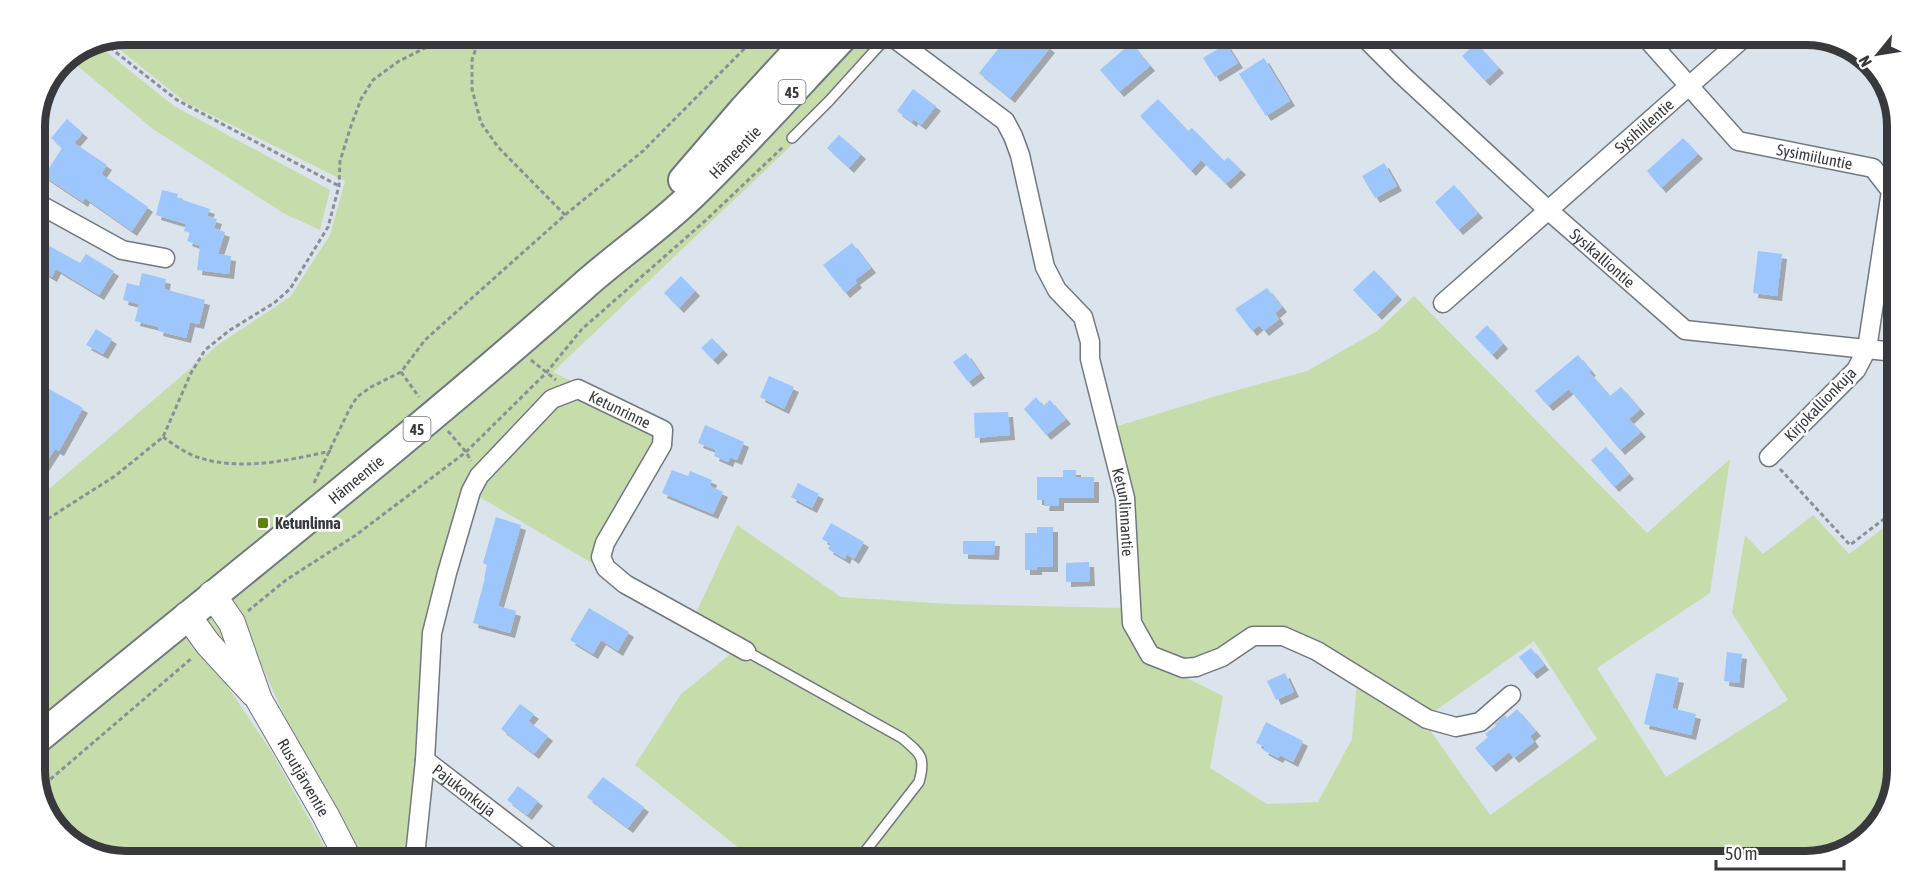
<svg xmlns="http://www.w3.org/2000/svg" width="1932" height="896" font-family="'Asap Condensed',sans-serif">
	<style>
		.green { fill: #c6ddab }
		.building { fill: #9dc6fd; filter: url(#shadow) }
		.lines { fill: none; stroke-linecap: round; stroke-linejoin: round }
		.lane-casing { stroke: #717880; stroke-width: 12 }
		.street-casing { stroke: #717880; stroke-width: 21 }
		.secondary-casing { stroke: #717880; stroke-width: 28 }
		.primary-casing { stroke: #717880; stroke-width: 32 }
		.path { stroke: #8b9096; stroke-width: 3; stroke-dasharray: 4.5 3; stroke-linecap: butt }
		.lane { stroke: #fff; stroke-width: 9 }
		.street { stroke: #fff; stroke-width: 18 }
		.secondary { stroke: #fff; stroke-width: 26 }
		.primary { stroke: #fff; stroke-width: 28 }
		.poi-dot { fill: #5b8308; stroke: #fff; stroke-width: 2 }
		.labels { text-anchor: middle; dominant-baseline: central; stroke-width: 5; stroke-linejoin: round; paint-order: stroke }
		.shield { fill: #fff; stroke: #737477; stroke-width: 1.5 }
		.shield-label { font-size: 15px; font-weight: bold; fill: #37393d }
		.street-label { font-size: 16px; fill: #37393d; stroke: #fff }
		.poi-label { font-size: 16px; font-weight: bold; fill: #37393d; stroke: #fff; text-anchor: start }
		.rim { fill: none; stroke: #37393d; stroke-width: 8 }
	</style>
	<defs>
		<filter id="shadow"><feDropShadow dx="5" dy="5" stdDeviation="0" flood-color="#0004"/></filter>
	</defs>
	<rect width="100%" height="100%" fill="#dbe3ec"/>
	<g class="green">
		<path d="M126,35L896,38L797,140L553,372L672,430L592,563L476,495L439,617L418,856H358L287,722L243,623L204,657L220,675L271,751L329,855L90,854L50,821L35,777V501L219,344L290,297L330,235L345,181L185,102L109,41Z"/>
		<path d="M99,46L174,106L330,190L320,230L283,213L153,129L68,58Z"/>
		<path d="M1414,296L1647,533L1730,459L1710,593L1597,668L1666,777L1788,700L1732,613L1745,535L1763,554L1813,515L1849,554L1893,521L1890,806L1856,847L1807,861L750,857L635,765L681,694L732,653L695,615L737,525L841,597L950,604L1122,608L1127,628L1146,658L1223,696L1210,768L1267,804L1318,802L1352,739L1357,680L1425,723L1490,815L1597,739L1534,641L1432,713L1282,629L1185,662L1153,649L1137,621L1127,473L1118,426L1216,396L1307,371L1377,331Z"/>
	</g>
	<g class="building">
		<path d="M1002,38H1038L1050,48L1010,98L979,73L998,49L995,47Z"/>
		<path d="M1131,43L1150,66L1119,92L1100,70Z"/>
		<path d="M1476,43L1499,68L1485,81L1462,56Z"/>
		<path d="M1226,44L1238,63L1215,77L1203,58Z"/>
		<path d="M1264,58L1290,101L1266,116L1239,74Z"/>
		<path d="M913,89L936,106L921,125L913,119L912,122L897,111Z"/>
		<path d="M1158,99L1188,131L1192,128L1224,161L1228,157L1241,170L1226,184L1201,160L1191,171L1140,116Z"/>
		<path d="M67,119L83,133L74,143L107,165L101,174L148,207L132,231L85,198L83,202L44,176L62,148L51,138Z"/>
		<path d="M839,135L861,154L849,168L827,148Z"/>
		<path d="M1683,138L1698,154L1661,188L1647,171Z"/>
		<path d="M1384,163L1397,186L1375,198L1362,176Z"/>
		<path d="M1454,185L1478,213L1458,230L1435,202Z"/>
		<path d="M162,190L178,194L177,198L210,209L207,216L217,219L214,228L225,232L218,254L231,256L229,274L197,270L200,246L187,241L190,233L184,231L186,224L156,215Z"/>
		<path d="M35,238L80,263L86,254L114,271L99,295L56,269L52,277L35,267Z"/>
		<path d="M852,243L871,268L855,280L857,283L845,293L823,265Z"/>
		<path d="M1758,251L1782,254L1777,296L1753,293Z"/>
		<path d="M1374,270L1397,295L1377,315L1353,290Z"/>
		<path d="M142,273L166,279L164,289L205,300L199,324L190,322L186,338L158,331L159,327L135,321L139,304L123,300L127,283L139,286Z"/>
		<path d="M681,276L695,291L679,308L664,293Z"/>
		<path d="M1267,288L1282,307L1275,313L1279,319L1264,331L1259,325L1252,331L1235,309Z"/>
		<path d="M1487,325L1503,344L1492,355L1475,337Z"/>
		<path d="M96,329L112,339L103,354L86,345Z"/>
		<path d="M712,338L723,350L713,360L701,348Z"/>
		<path d="M966,353L980,373L968,382L953,362Z"/>
		<path d="M1578,355L1591,371L1589,372L1610,396L1621,387L1640,409L1629,419L1641,432L1620,450L1569,389L1548,406L1535,391Z"/>
		<path d="M769,376L794,387L784,409L760,397Z"/>
		<path d="M35,381L83,408L59,451L55,449L35,480Z"/>
		<path d="M1036,397L1043,406L1050,400L1066,419L1046,435L1024,409Z"/>
		<path d="M1008,412L1010,435L975,438L974,413Z"/>
		<path d="M705,425L744,442L737,460L730,457L728,462L714,456L716,450L698,443Z"/>
		<path d="M1606,447L1629,474L1614,487L1591,460Z"/>
		<path d="M672,470L688,476L690,471L712,480L710,486L723,492L713,514L662,493Z"/>
		<path d="M1063,470H1076V477H1094V498H1059V506H1044L1045,500H1037V477H1063Z"/>
		<path d="M798,483L819,494L812,508L791,497Z"/>
		<path d="M496,517L521,525L498,606L516,611L510,633L473,623L485,578H484L487,565L483,563Z"/>
		<path d="M831,523L864,542L854,559L847,554L845,559L828,549L831,544L822,539Z"/>
		<path d="M1037,527H1053V567H1037V570H1025V533H1037Z"/>
		<path d="M963,541H995L994,555L963,554Z"/>
		<path d="M1089,562L1090,581L1066,582V563Z"/>
		<path d="M589,608L629,632L618,651L601,640L593,654L570,640Z"/>
		<path d="M1531,648L1544,665L1532,674L1519,657Z"/>
		<path d="M1727,652L1742,654L1739,683L1724,681Z"/>
		<path d="M1285,673L1294,692L1276,700L1267,681Z"/>
		<path d="M1656,673L1679,678L1672,708L1696,714L1691,735L1644,724Z"/>
		<path d="M520,704L534,714L528,721L548,736L534,754L501,729Z"/>
		<path d="M1517,709L1536,731L1530,736L1534,742L1514,758L1509,752L1491,767L1475,748L1488,737L1485,734L1496,726L1495,724L1505,715L1507,718Z"/>
		<path d="M1266,722L1303,741L1293,762L1280,755L1278,758L1263,750L1265,747L1256,743Z"/>
		<path d="M603,777L644,807L628,828L587,797Z"/>
		<path d="M518,786L538,801L527,815L507,800Z"/>
	</g>
	<g class="lines">
		<defs>
			<g id="lane">
				<path d="M792,138L829,101L886,38"/>
				<path d="M746,651L902,738C921,754 926,757 919,782L860,858"/>
			</g>
			<g id="street">
				<path id="s1" d="M894,38L1005,121L1013,136L1020,155L1045,267L1057,290L1083,317L1090,342V359L1125,498L1132,623L1150,655L1183,668L1196,667L1222,657L1253,636H1283L1317,651L1427,719L1456,727L1480,722L1511,695"/>
				<path id="s2" d="M1367,40L1402,75L1548,210L1685,330L1895,352"/>
				<path id="s3" d="M1649,41L1738,141L1873,168L1891,191L1867,349L1856,370L1769,457"/>
				<path d="M35,202L122,250L165,258"/>
				<path id="s4" d="M1443,303L1740,41"/>
				<path id="s5" d="M425,760L432,633L447,573L471,491L479,476L552,399L578,389L663,430L662,445L605,543L601,557L606,568L625,584L746,651"/>
				<path id="s6" d="M415,856L425,760L550,856"/>
			</g>
			<g id="secondary">
				<path id="s7" d="M212,594L232,623L259,700L326,816L346,855"/>
				<path d="M187,615L208,644L253,693"/>
			</g>
			<g id="primary">
				<path d="M683,180L744,109L810,37"/>
				<path id="s8" d="M35,741C219,589 408,442 587,283C620,254 658,228 690,197C743,146 792,91 843,37"/>
			</g>
		</defs>
		<use href="#lane" class="lane-casing"/>
		<use href="#street" class="street-casing"/>
		<use href="#secondary" class="secondary-casing"/>
		<use href="#primary" class="primary-casing"/>
		<g class="path">
			<path d="M480,36L472,60V89L481,123L498,147L565,215"/>
			<path d="M729,37L745,49"/>
			<path d="M104,43L177,100L339,186"/>
			<path d="M531,360L556,380"/>
			<path d="M401,372L419,397"/>
			<path d="M448,431L466,452L471,461"/>
			<path d="M163,437C174,445 187,454 200,458C242,471 290,460 331,451"/>
			<path d="M1780,469L1850,545L1893,512"/>
			<path d="M314,483L349,410L357,397L371,387L401,372L425,340L565,215L643,151L756,37"/>
			<path d="M35,527L115,476L163,437L191,373L205,350L230,330L274,303L290,289L328,227L339,186L340,161L351,126L361,99L373,80L399,61L425,48L456,37L473,36"/>
			<path d="M248,611L286,580L356,535L466,452L546,373L582,329L705,221L783,147"/>
			<path d="M39,789L192,658"/>
		</g>
		<use href="#lane" class="lane"/>
		<use href="#street" class="street"/>
		<use href="#secondary" class="secondary"/>
		<use href="#primary" class="primary"/>
	</g>
	<rect class="poi-dot" x="257" y="517" width="12" height="12" rx="3"/>
	<g class="labels">
		<g class="shield">
			<rect x="778.5" y="80" width="27" height="24" rx="4.5"/>
			<rect x="403.5" y="417" width="27" height="24" rx="4.5"/>
		</g>
		<g class="shield-label">
			<text x="792" y="92">45</text>
			<text x="417" y="429">45</text>
		</g>
		<g class="street-label">
			<text stroke="none"><textPath href="#s4" startOffset="268">Sysihiilentie</textPath></text>
			<text stroke="none"><textPath href="#s8" startOffset="915">Hämeentie</textPath></text>
			<text stroke="none"><textPath href="#s3" startOffset="212">Sysimiiluntie</textPath></text>
			<text stroke="none"><textPath href="#s2" startOffset="321">Sysikalliontie</textPath></text>
			<text transform="translate(1820 404) rotate(-46)">Kirjokallionkuja</text>
			<text stroke="none"><textPath href="#s5" startOffset="472">Ketunrinne</textPath></text>
			<text stroke="none"><textPath href="#s8" startOffset="414">Hämeentie</textPath></text>
			<text stroke="none"><textPath href="#s1" startOffset="554">Ketunlinnantie</textPath></text>
			<text stroke="none"><textPath href="#s7" startOffset="206">Rusutjärventie</textPath></text>
			<text stroke="none"><textPath href="#s6" startOffset="146">Pajukonkuja</textPath></text>
		</g>
		<g class="poi-label">
			<text x="275" y="523">Ketunlinna</text>
		</g>
	</g>
	<path d="M0 0H1932V896H0ZM126 45H1806A81 81 0 0 1 1887 126V770A81 81 0 0 1 1806 851H126A81 81 0 0 1 45 770V126A81 81 0 0 1 126 45Z" fill="#fff" fill-rule="evenodd"/>
	<path class="rim" d="M126 45H1806A81 81 0 0 1 1887 126V770A81 81 0 0 1 1806 851H126A81 81 0 0 1 45 770V126A81 81 0 0 1 126 45Z"/>
	<g transform="translate(1878 54) rotate(240)" stroke="#ffffff" stroke-width="4.5" paint-order="stroke">
	<path d="M0-4.5L10 22L0 15L-10 22Z" fill="#37393d"/>
	<text y="-9" font-size="16" font-weight="bold" text-anchor="middle" fill="#37393d">N</text>
	</g>
	<path d="M1716 860v9h128v-9" fill="none" stroke="#37393d" stroke-width="3"/>
	<text x="1725" y="860" font-size="18" fill="#37393d" stroke="#ffffff" stroke-width="4.5" paint-order="stroke">50 m</text>
</svg>
